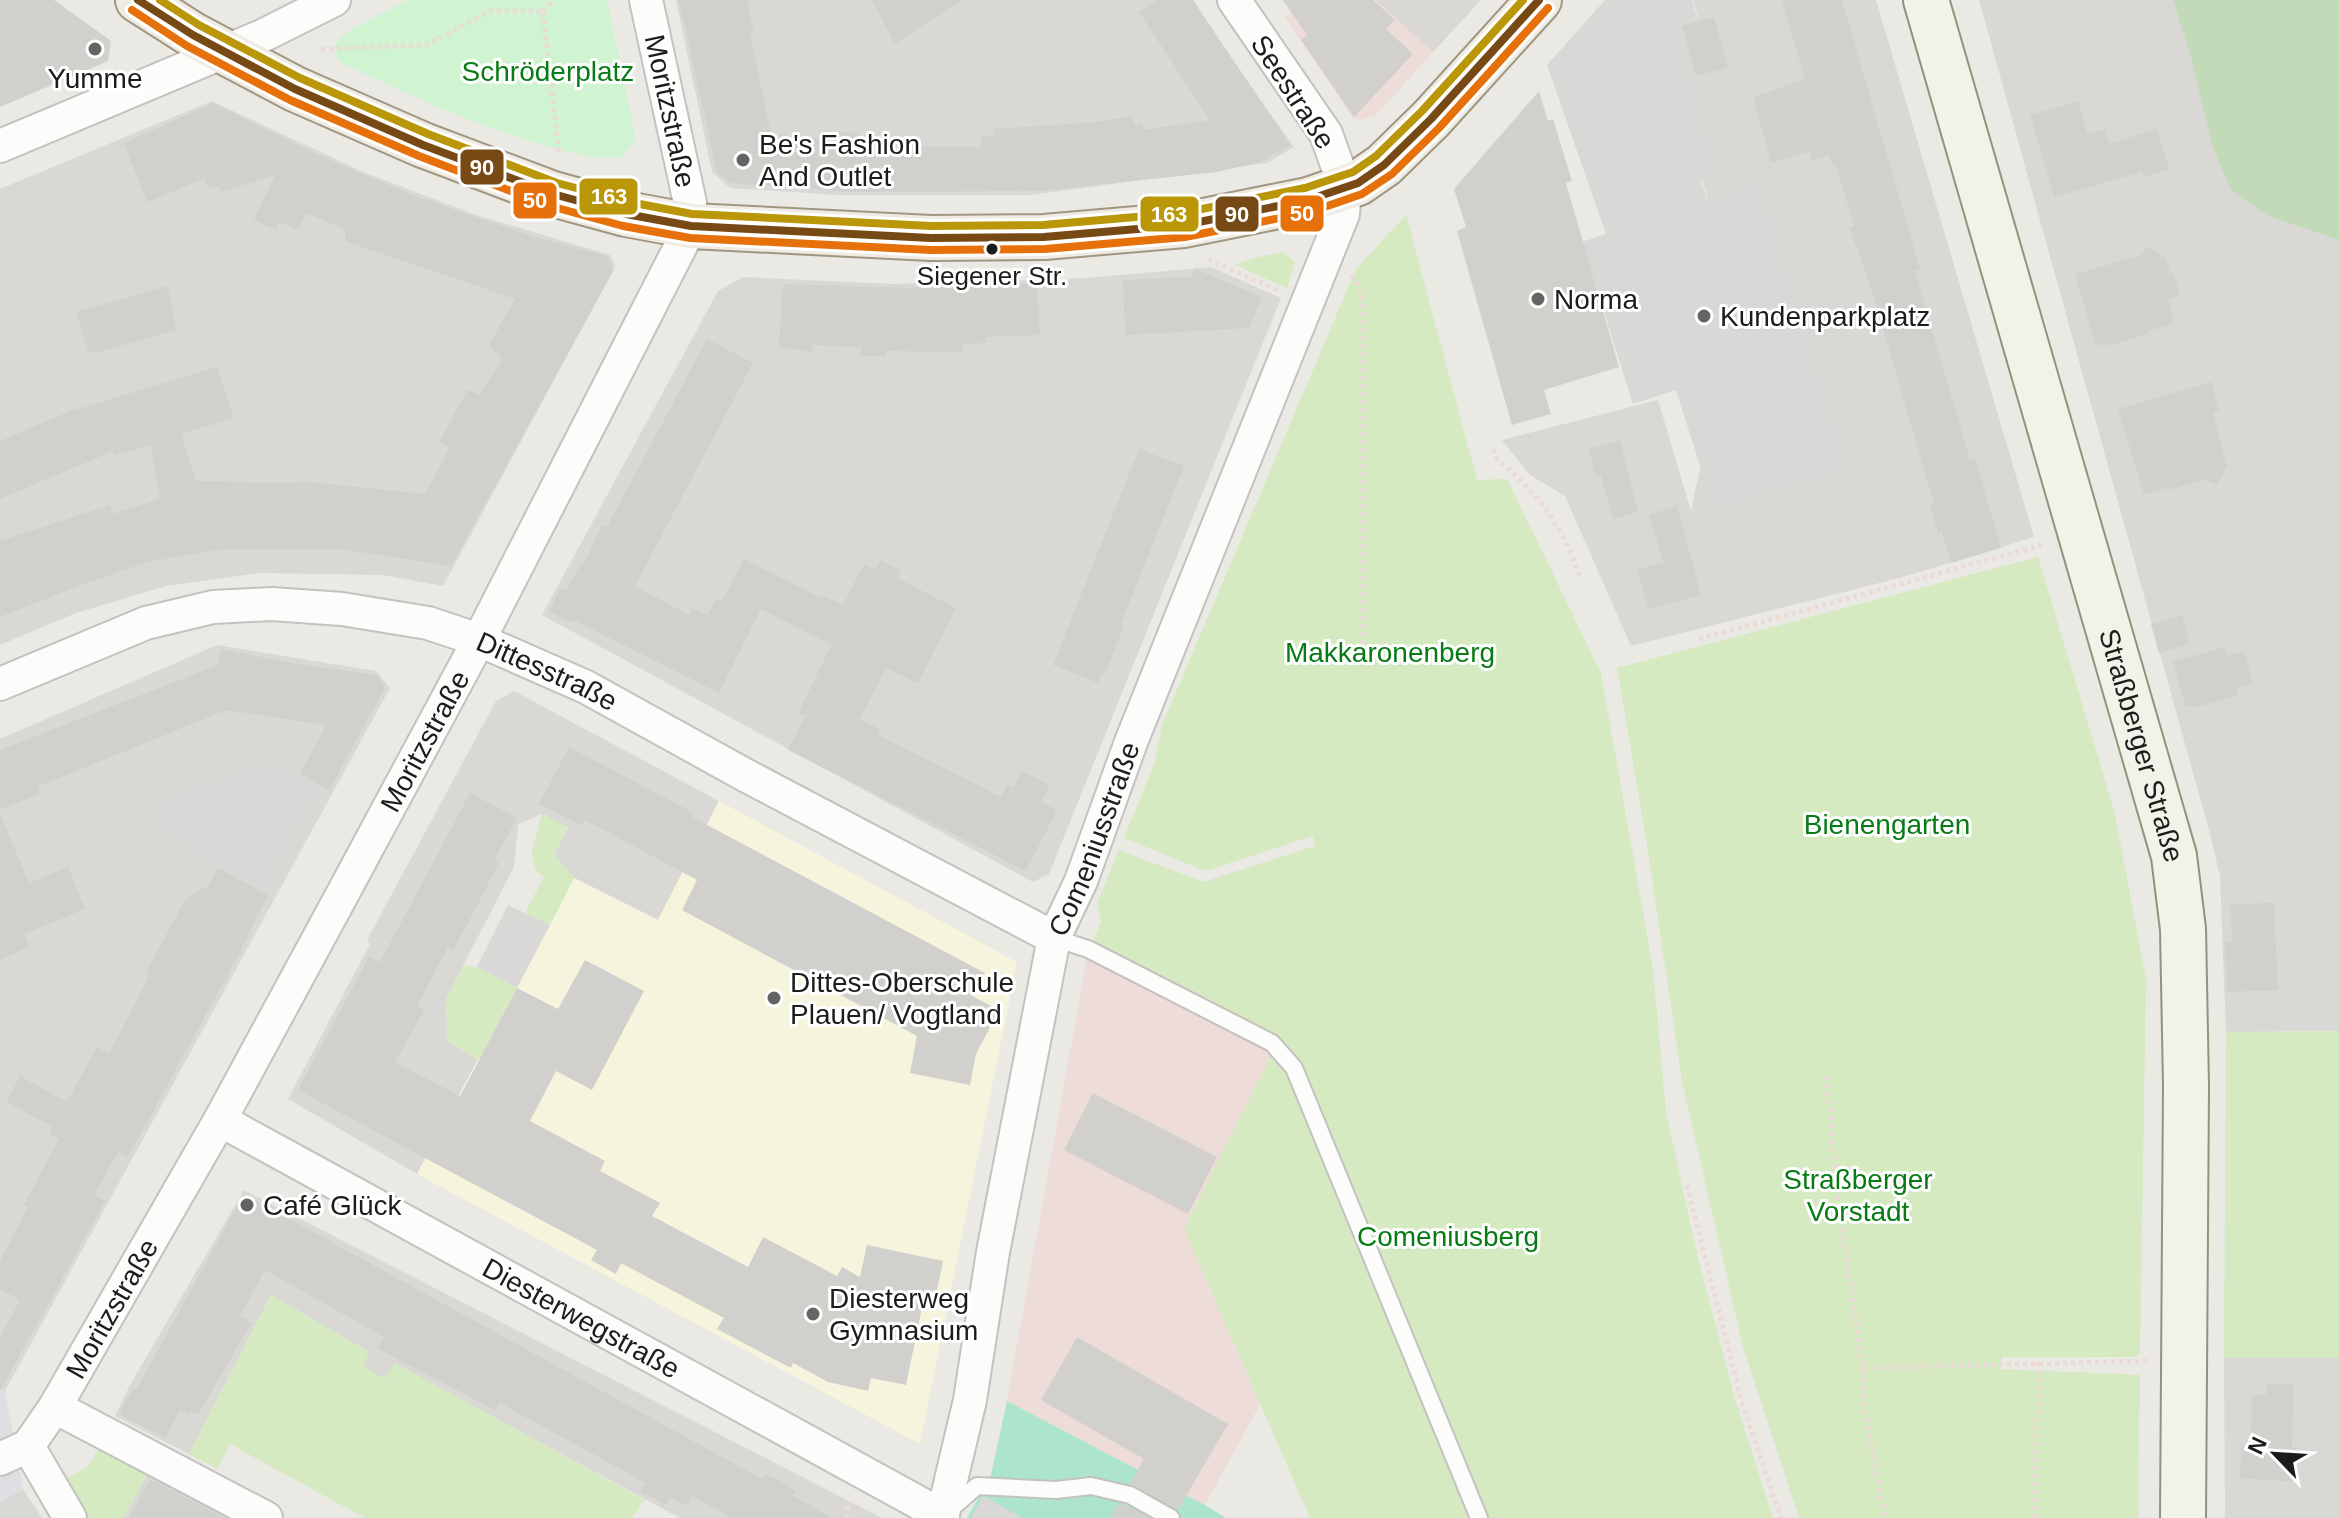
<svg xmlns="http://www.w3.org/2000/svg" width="2339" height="1518" font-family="Arial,sans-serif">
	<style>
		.residential { fill: #d9d8d5 }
		.commercial { fill: #eddcd8 }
		.education { fill: #f5f5dd }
		.grass { fill: #d5eac1 }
		.forest { fill: #c3dab8 }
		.park { fill: #d0f3d1 }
		.pitch { fill: #ade4ce }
		.parking { fill: #d9d8d6 }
		.plaza { fill: #dedee3 }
		.building { fill: #d2d0cd }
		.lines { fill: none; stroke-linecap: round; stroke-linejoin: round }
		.lane-casing { stroke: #c3c2c0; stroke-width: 20 }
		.street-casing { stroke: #c3c2c0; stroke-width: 36 }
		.secondary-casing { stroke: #91947c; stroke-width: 48 }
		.primary-casing { stroke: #a09781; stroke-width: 48 }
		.path { stroke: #ebdad6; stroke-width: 5; stroke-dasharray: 4 4; stroke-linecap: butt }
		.lane { stroke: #fcfcfb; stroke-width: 16 }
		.street { stroke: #fcfcfb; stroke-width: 32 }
		.secondary { stroke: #f2f2e8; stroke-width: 44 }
		.primary { stroke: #f0ebe2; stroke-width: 44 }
		.bus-1-casing { stroke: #fff; stroke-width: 14 }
		.bus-2-casing { stroke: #fff; stroke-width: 14 }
		.bus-3-casing { stroke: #fff; stroke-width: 14 }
		.bus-1 { stroke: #774a15; stroke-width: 8 }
		.bus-2 { stroke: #e6710a; stroke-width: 8 }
		.bus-3 { stroke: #ba9708; stroke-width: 8 }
		.poi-dot { fill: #646462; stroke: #fff; stroke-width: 3 }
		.bus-dot { fill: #1c1c1c; stroke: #fff; stroke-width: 3 }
		.labels { text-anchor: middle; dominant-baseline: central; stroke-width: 6; stroke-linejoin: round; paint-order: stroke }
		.bus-label { font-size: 26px; fill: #1c1c1c; stroke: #fff }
		.park-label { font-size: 28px; fill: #087b15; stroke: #fff }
		.poi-label { font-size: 28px; fill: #1c1c1c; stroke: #fff; text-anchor: start }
		.street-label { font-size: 28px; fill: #1c1c1c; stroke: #fff }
		.line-badge { stroke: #fff; stroke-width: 3 }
		.badge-label { font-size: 22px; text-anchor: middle; font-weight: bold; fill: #fff }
	</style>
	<rect width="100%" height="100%" fill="#eae9e4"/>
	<g class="residential">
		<path d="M676,0H1190L1294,147L1267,163L1031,195H837L730,188L712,172Z"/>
		<path d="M1375,0H1481L1433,52Z"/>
		<path d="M1693,0H1876L2034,537L1907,576L1631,646L1565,496L1530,475L1502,440L1658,400L1691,511L1761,182L1708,199L1702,181L1720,174L1675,24L1698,17Z"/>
		<path d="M1979,0H2307L2339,87V1031L2226,1032L2220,876L2210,834Z"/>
		<path d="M212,101L361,171L476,215L610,255L615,267L443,586L383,575L260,573L166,586L76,613L0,645V189Z"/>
		<path d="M1211,267L1281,298L1049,874L1033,882L542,615L718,291L743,277L895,284L1086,278Z"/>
		<path d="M217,645L376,671L390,688L5,1391L0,1390V739Z"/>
		<path d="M514,691L719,801L658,920L574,878L554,854L568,828L542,814L518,824L514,867L446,999L447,1041L479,1060L417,1174L288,1099L370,944L367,940L496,701Z"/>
		<path d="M244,1190L882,1518H680L395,1364L385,1379L362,1367L369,1352L271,1295L189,1454L115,1416L130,1385Z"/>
		<path d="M2224,1358H2339V1518H2225Z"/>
		<path d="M149,1471L234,1518H123Z"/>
		<path d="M23,1489L42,1518H0V1502Z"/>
	</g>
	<g class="commercial">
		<path d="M1310,0H1375L1433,52L1376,115L1361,120L1353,118L1285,17Z"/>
		<path d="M1087,958L1273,1052L1184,1229L1260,1404L1205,1505L1007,1401Z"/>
	</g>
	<path class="education" d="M719,801L1017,962L920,1444L417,1174L574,878L658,920Z"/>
	<g class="grass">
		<path d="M1406,215L1477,480L1507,479L1601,673L1653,969L1666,1112L1698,1258L1735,1399L1773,1518H1310L1184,1229L1273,1052L1087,958L1101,921L1097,904L1119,850L1203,882L1315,846L1313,836L1205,871L1124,838L1154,764L1162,725L1356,269Z"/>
		<path d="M1283,252L1295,262L1287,288L1235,265L1254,258Z"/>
		<path d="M2038,557L2114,810L2146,979L2140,1354L2134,1357H2002L2000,1369L2140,1375L2138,1518H1799L1743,1347L1682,1081L1647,845L1617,668Z"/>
		<path d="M542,814L568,827L554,854L574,878L550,925L525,913L544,877L535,870L532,852Z"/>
		<path d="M464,965L477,967L517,988L479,1060L447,1041L446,999Z"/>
		<path d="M2339,1031V1358H2224L2226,1032Z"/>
		<path d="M271,1295L369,1352L363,1367L385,1379L395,1363L645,1500L632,1518H365L230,1444L217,1469L189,1454Z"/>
		<path d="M102,1438L149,1471L123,1518H83L65,1478C88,1471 95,1461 102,1438Z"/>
	</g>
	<path class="forest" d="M2173,0H2339V240L2268,216L2231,190L2213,148L2190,53Z"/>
	<path class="park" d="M407,0H607L636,140L622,157C596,161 569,152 544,145C472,125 405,93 338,61L334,45L345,33Z"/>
	<path class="pitch" d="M1007,1401L1205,1505L1226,1518H967L991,1475Z"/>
	<g class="parking">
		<path d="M1605,0H1692L1697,17L1675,24L1720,175L1701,181L1707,199L1760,182L1849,468L1714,510L1676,390L1633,404L1582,242L1606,234L1547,65Z"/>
		<path d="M275,763L322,786L264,893L146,825L162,804L176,794L229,773Z"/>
		<path d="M508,905L550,925L517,988L477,967Z"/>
		<path d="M983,1496L1023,1518H971Z"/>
	</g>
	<path class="plaza" d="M0,1390L5,1391L23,1489L0,1502Z"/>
	<g class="building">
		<path d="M0,0H54L111,41L108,61L0,107Z"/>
		<path d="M679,0H747L754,33L750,34L771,134L819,138V131L858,133L857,146L982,147V136H994L993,129L1096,122L1132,116L1134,125L1142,124L1143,130L1210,120L1139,12L1157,0H1193L1290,145L1260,162L1217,172L1039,191L855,192L729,183L717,172Z"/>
		<path d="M872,0H962L895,44Z"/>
		<path d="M1283,0H1373L1395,20L1386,29L1413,54L1354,117L1301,40L1307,35Z"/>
		<path d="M1782,0H1842L1920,269L1915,271L1933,333L1970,460L1975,458L2001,548L1951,563L1942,532L1938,533L1930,505L1934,504L1870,284L1849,227L1854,226L1836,165L1833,166L1829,155L1812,161L1809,152L1771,163L1753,97L1805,79Z"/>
		<path d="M1714,17L1728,67L1696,76L1682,26Z"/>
		<path d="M1539,91L1548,121L1553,119L1572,181L1566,183L1619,367L1544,390L1551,414L1512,425L1457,231L1466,227L1454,189Z"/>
		<path d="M2078,101L2087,134L2105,129L2109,144L2157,129L2169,169L2144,177L2142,172L2054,197L2030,115Z"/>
		<path d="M213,103L314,153L412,195L531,236L607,256L613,271L451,566L340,549L216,550L148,562L86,583L0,617V541L110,505L113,514L160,499L151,445L115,455L113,451L0,499V441L68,412L217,367L234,418L181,434L196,481L300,483V481L425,494L450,447L439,442L468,389L479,395L502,359L489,345L515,299L345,241V229L306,213L298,230L280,222L276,230L254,220L275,175L221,192L218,186L208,188L205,178L147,202L124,143Z"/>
		<path d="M2147,246L2166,259L2170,273L2173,272L2180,295L2168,298L2174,324L2148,331V334L2108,346L2106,343L2096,346L2075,274L2142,255Z"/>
		<path d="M1195,269L1262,297L1249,328L1125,335L1123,280L1192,277Z"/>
		<path d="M1037,283L1040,335L986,337V343L962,344V352L886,351V356H861V347L811,345L812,352L779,347L783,284L906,288Z"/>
		<path d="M168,286L176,330L99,352H88L76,312Z"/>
		<path d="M707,339L753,363L635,586L689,615L693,608L707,615L716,598L722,601L744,559L821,598L822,595L843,605L864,564L875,570L880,560L901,570L897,578L956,608L918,683L886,668L860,719L881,730L878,735L1001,797L1007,785L1013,788L1021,771L1050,785L1041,802L1057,810L1026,871L788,750L805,716L798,713L831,646L828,643L761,609L719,693L574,620L572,623L549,611L561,588L566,591L581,563L584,564L602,525L607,527Z"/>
		<path d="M2211,382L2219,411L2213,413L2227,466L2217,485L2205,479L2171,490L2170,487L2144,495L2118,409Z"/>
		<path d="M1620,440L1638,512L1613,519L1601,476L1596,477L1589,449Z"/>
		<path d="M1139,449L1184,466L1121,624L1124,625L1105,674L1102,673L1098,683L1053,665Z"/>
		<path d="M1677,506L1701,595L1648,609L1637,569L1664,563L1649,515Z"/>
		<path d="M2182,615L2190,644L2159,653L2151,624Z"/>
		<path d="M2225,647L2228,655L2244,651L2253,683L2237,688L2239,695L2193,708L2192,705L2186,707L2173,662Z"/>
		<path d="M220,649L303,665L378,675L385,688L329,790L300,774L326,725L226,710L37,787L40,794L0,809V750L218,665Z"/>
		<path d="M569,747L694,813L692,817L985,973L972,996L999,1010L976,1054L970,1085L910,1073L917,1036L682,910L697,880L585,820L582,826L539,804Z"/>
		<path d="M470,793L517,818L494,860L499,863L470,919L453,950L448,947L417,1006L424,1010L395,1062L460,1096L517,988L558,1009L585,960L644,991L592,1090L556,1071L530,1121L605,1161L600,1171L660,1203L652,1216L748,1267L763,1237L837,1276L842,1267L860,1277L867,1245L943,1261L933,1311L922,1308L906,1385L871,1378L868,1391L828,1382L793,1363L791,1368L717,1329L724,1318L621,1263L616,1274L591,1260L597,1250L298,1090L369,957L380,962Z"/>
		<path d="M0,814L29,883L68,867L85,909L24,934L30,946L0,960Z"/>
		<path d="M218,868L268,895L239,954L128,1157L118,1152L94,1195L105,1201L0,1391V1337L20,1300L0,1289V1261L28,1207L24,1205L59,1139L49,1133L52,1126L6,1102L20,1076L67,1102L97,1047L109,1054L150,974L146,972L184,902L199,890L208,887Z"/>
		<path d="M2274,903L2278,990L2227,992L2225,942H2232L2230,904Z"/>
		<path d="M1093,1093L1217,1157L1188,1214L1064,1150Z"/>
		<path d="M244,1194L762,1479L765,1474L777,1480L796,1491L793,1496L833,1518H732L692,1496L686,1506L670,1497L666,1505L641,1492L646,1483L500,1403L495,1410L377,1348L384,1337L265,1270L240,1316L251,1323L198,1415L191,1411L189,1415L180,1410L165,1438L119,1414L133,1388L136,1390Z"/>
		<path d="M1077,1337L1228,1424L1178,1510L1130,1484L1144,1459L1041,1400Z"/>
		<path d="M2266,1384L2293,1385L2292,1448H2296V1482L2240,1478L2241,1447H2251L2252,1395H2266Z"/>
		<path d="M150,1479L225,1518H129Z"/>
		<path d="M1118,1504L1126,1505L1149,1518H1110Z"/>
	</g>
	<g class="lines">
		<defs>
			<g id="lane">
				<path d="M1054,938L1088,949L1272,1043L1294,1068L1479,1518"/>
				<path d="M946,1513L977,1486L1056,1490L1091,1486L1130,1495L1171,1518"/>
			</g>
			<g id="street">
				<path d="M0,146L262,36L334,0"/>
				<path id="s1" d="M0,684L146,623L213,607L272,604L342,609L428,623L479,640L586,687L745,775L1054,938"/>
				<path id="s2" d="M220,1120L943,1516"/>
				<path d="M55,1407L266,1518"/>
				<path d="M28,1446L70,1518"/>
				<path id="s3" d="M0,1459L28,1446L55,1407L220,1120L336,906L479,640L691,226L690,203L646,0"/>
				<path id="s4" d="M942,1518L970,1400L993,1252L1054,938L1081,881L1131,742L1343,214L1345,187L1326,134L1234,0"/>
			</g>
			<g id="secondary">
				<path id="s5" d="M1926,0L2174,856L2183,929L2186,1086L2183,1518"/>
			</g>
			<path id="primary" d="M138,0L193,35L295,89L423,145L553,194L626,214L691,226L931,238L1044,237L1184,225L1308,200L1358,183L1384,165L1431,119L1539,0"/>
		</defs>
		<use href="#lane" class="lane-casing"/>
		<use href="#street" class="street-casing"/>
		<use href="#secondary" class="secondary-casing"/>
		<use href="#primary" class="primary-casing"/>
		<g class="path">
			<path d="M543,11L552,0"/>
			<path d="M321,49L426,45L490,11H543L559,155"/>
			<path d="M1208,259L1279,291"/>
			<path d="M1351,275C1362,288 1362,301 1363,317L1362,665"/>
			<path d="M1494,449L1496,458C1540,495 1562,525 1581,580"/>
			<path d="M1699,639L2046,544"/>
			<path d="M1827,1076L1838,1205L1863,1368L1866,1417L1885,1518"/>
			<path d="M1687,1185L1742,1403L1781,1518"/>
			<path d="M1863,1368L2148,1361"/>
			<path d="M846,1518L849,1501"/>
			<path d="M2036,1518L2038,1362"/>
		</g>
		<use href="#lane" class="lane"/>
		<use href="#street" class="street"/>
		<use href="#secondary" class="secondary"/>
		<use href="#primary" class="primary"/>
		<defs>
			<path id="bus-1" d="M138,0L193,35L295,89L423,145L553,194L626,214L691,226L931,238L1044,237L1184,225L1308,200L1358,183L1384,165L1431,119L1539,0"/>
			<path id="bus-2" d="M132,10L187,46L290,100L419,156L550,206L623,226L690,238L931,250L1045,249L1185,237L1310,212L1362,194L1392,174L1439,128L1548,8"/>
			<path id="bus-3" d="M160,0L199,25L300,78L428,134L557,183L629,202L692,214L931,226L1043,225L1182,213L1305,188L1353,172L1376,156L1422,111L1523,0"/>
		</defs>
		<use href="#bus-1" class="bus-1-casing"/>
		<use href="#bus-2" class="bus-2-casing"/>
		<use href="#bus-3" class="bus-3-casing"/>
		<use href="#bus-1" class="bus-1"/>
		<use href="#bus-2" class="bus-2"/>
		<use href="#bus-3" class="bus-3"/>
	</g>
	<g class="poi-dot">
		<circle cx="95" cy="49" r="8"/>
		<circle cx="743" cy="160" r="8"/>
		<circle cx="1538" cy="299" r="8"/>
		<circle cx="1704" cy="316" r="8"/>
		<circle cx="774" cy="998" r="8"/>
		<circle cx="247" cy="1205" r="8"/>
		<circle cx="813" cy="1314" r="8"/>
	</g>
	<circle class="bus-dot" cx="992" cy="249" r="7"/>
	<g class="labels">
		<g class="bus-label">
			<text x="992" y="276">Siegener Str.</text>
		</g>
		<g class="park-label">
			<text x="548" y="71">Schröderplatz</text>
			<text x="1390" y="652">Makkaronenberg</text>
			<text x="1887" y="824">Bienengarten</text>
			<text x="1858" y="1179">Straßberger<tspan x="1858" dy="32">Vorstadt</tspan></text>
			<text x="1448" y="1236">Comeniusberg</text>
		</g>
		<g class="poi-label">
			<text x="95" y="78" text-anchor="middle">Yumme</text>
			<text x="759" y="144">Be's Fashion<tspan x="759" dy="32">And Outlet</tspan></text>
			<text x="1554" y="299">Norma</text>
			<text x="1720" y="316">Kundenparkplatz</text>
			<text x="790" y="982">Dittes-Oberschule<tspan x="790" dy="32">Plauen/ Vogtland</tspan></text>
			<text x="263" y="1205">Café Glück</text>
			<text x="829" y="1298">Diesterweg<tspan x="829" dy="32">Gymnasium</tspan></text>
		</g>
		<g class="street-label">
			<text transform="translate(1293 92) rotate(57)">Seestraße</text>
			<text transform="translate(670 111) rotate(78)">Moritzstraße</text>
			<text stroke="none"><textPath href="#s1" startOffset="572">Dittesstraße</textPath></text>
			<text stroke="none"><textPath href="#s3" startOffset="840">Moritzstraße</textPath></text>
			<text stroke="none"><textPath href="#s5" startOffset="776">Straßberger Straße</textPath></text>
			<text stroke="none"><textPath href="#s4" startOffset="698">Comeniusstraße</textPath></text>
			<text stroke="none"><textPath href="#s3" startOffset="192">Moritzstraße</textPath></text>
			<text stroke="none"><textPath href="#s2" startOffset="412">Diesterwegstraße</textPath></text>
		</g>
	</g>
	<g class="line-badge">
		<rect x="459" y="148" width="46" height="38" rx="8" fill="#774a15"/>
		<rect x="578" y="177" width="61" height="39" rx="8" fill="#ba9708"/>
		<rect x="512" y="181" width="46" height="39" rx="8" fill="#e6710a"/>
		<rect x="1279" y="194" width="46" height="39" rx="8" fill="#e6710a"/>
		<rect x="1139" y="195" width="61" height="38" rx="8" fill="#ba9708"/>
		<rect x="1214" y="195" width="46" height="38" rx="8" fill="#774a15"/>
	</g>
	<g class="badge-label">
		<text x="482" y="175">90</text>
		<text x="609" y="204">163</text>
		<text x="535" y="208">50</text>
		<text x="1302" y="221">50</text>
		<text x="1169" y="222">163</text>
		<text x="1237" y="222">90</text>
	</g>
	<g transform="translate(2275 1454) rotate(295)" stroke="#ffffff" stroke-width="6" paint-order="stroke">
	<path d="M0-6L14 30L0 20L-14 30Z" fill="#1c1c1c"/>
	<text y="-12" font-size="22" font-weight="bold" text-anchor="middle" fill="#1c1c1c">N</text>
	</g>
</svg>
